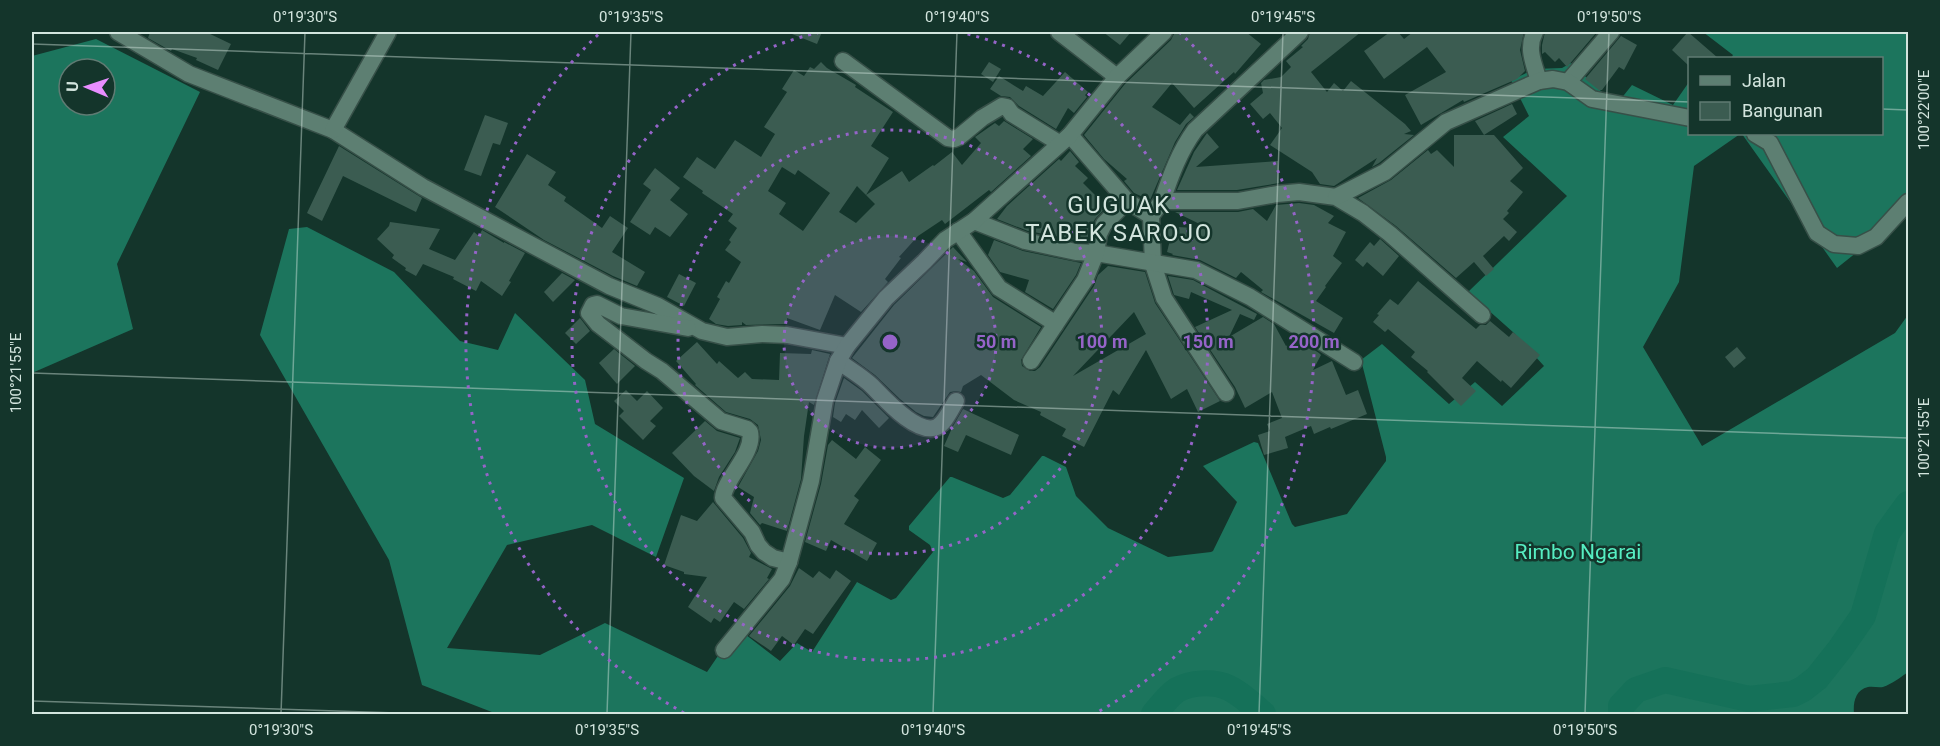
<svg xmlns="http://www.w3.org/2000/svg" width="1940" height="746" font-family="Roboto,sans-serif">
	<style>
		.forest { fill: #1c755d; fill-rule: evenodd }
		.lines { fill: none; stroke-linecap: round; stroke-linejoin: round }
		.river { stroke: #157159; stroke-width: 26 }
		.building { fill: #3b5c51; fill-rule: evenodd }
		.minor-casing { stroke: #375048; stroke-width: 19 }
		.minor { stroke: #5d7f72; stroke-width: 16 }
		.ticks { fill: none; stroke: #d3e5de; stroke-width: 1.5; stroke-opacity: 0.45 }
		.ring { fill: none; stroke: #9564c8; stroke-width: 3; stroke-dasharray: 3 6 }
		.labels { text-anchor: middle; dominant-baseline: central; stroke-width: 5; stroke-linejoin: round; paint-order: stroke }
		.park-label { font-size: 21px; fill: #56eec2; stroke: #14352b }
		.quarter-label { font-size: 24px; letter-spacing: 1.5px; fill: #d3e5de; stroke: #14352b }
		.centre { fill: #9564c8; stroke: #14352b; stroke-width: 3 }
		.ring-label { font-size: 18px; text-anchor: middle; font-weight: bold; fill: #9564c8; stroke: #14352b; stroke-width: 5; stroke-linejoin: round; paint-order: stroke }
		.neatline { fill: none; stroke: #d3e5de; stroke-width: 2 }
		.ticks-label { font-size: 15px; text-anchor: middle; fill: #d3e5de }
	</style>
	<rect width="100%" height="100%" fill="#14352b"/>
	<g class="forest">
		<path d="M1703,32H1908V206L1896,221L1837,268L1742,134H1882V58H1731L1733,55Z"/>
		<path d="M96,39L200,92L117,264L133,329L32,373V56ZM69,69H105V105H69Z"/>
		<path d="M1571,63L1616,105L1632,85L1673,105L1689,82L1690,134H1740L1694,166L1679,282L1643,347L1702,446L1895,333L1908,315V672C1901,677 1892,684 1883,687C1878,688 1873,686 1868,687C1855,690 1853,703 1854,714H497L422,685L389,560L260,335L289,229L307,227L394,272L460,341L498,350L515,313L585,380L595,424L684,478L656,557L592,525L507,545L447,648L540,655L605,623L707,672L737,628L780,661L797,643L812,652L857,582L891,600L896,598L933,552L930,545L909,530V526L950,477H952L1003,498L1010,495L1042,456H1044L1066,467L1076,496L1108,528L1168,557L1211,552L1213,551L1237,502L1203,466L1254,442L1258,443L1292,524L1295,527L1347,514L1386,461V457L1361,360L1382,344L1449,404L1475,382L1502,406L1544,366L1514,333L1468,292L1567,196L1503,137L1529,116L1511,80L1535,69L1562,68Z"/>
	</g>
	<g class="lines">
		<g class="river">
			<path d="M1154,714C1161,706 1168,696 1177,690C1191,682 1214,681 1229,688C1242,694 1252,705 1263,714"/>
			<path d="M1621,714V706L1636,690L1665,680L1749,699L1793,694L1803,689L1817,678L1840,649L1863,616L1887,533L1908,504"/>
		</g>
	</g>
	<g class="building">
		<path d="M150,32H206L231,44L218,70L196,60L197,58L172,49L171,51L148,38Z"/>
		<path d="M787,32H822L817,44Z"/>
		<path d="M1103,32H1131L1120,45Z"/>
		<path d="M1175,32H1246L1261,44L1235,74L1234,72L1194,108L1172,83L1152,107L1180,125L1190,113L1194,117L1186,124L1175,142L1150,200L1134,193L1124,181L1127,179L1104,159L1084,135L1125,84L1171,40Z"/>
		<path d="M1310,32H1361L1311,72L1327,92L1334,83L1343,91L1351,81L1405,124L1411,131L1404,134L1414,135L1379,163L1372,167L1377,158L1334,186L1320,184L1312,172L1270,145L1282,128L1270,113L1263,119L1250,104L1263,93L1261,83L1264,80L1281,77L1291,67L1286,61L1303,47L1301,46L1308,39Z"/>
		<path d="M1390,32H1398L1404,39L1413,32H1524L1520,50L1525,71L1517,79L1464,102L1463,100L1421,125L1405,95L1446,72L1427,47L1384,79L1364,51Z"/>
		<path d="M1545,32H1594L1596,33L1567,67L1559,58L1555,62L1545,52L1542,54V45Z"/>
		<path d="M1688,32L1718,58H1689V66L1672,50Z"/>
		<path d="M1621,36L1637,45L1624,70L1619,67L1602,90H1599L1585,79Z"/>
		<path d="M821,62L827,68L856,85L855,87L893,112L871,146L889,158L866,195L857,186L839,212L856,223L875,204L866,195L902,171L909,182L933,165L934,166L952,152L962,165L981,143L975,137L995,123L999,126L1004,121L1033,139L1023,149L1031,156L991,192L989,190L945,224L942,220L918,236L899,257L901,258L885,279L888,282L861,312L835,295L820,330L787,318V324L746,325L742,322V325L728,326L716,324L709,319L720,299L717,297L726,281L729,283L741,262L725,250L731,242L729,240L737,228L728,221L733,214L702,193L703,191L683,177L697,157L715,169L735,140L761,157L775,134L764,127L787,92L782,89L794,70L804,76L810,67L814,69ZM782,167L795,175L798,170L830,193L803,231L779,214L786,203L768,191Z"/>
		<path d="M989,62L1001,69L993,82L981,74Z"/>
		<path d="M1065,72L1088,92L1085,95L1087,97L1074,113L1068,108L1056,129L1019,106L1010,97L1001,96L990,89L999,76L1023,91L1026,86L1043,96Z"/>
		<path d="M1512,104L1517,114L1484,135L1475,121Z"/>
		<path d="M485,115L508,123L500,145L493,143L481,176L464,170Z"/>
		<path d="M1207,133L1219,147L1196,167L1278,161L1279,183L1237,190H1177L1194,152Z"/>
		<path d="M1454,135H1494L1523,168L1510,181L1523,192L1507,211L1509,213L1503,219L1517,232L1509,241L1504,236L1483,256L1494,269L1486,276L1474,262L1456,278L1396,226L1358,198L1391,180L1428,150L1431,154L1437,150L1454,167Z"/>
		<path d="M339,146L422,198L416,212L343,176L322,221L307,213Z"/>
		<path d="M1070,151L1079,162L1075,166L1088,178L1083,183L1102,202L1109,196L1113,200L1095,219L1089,230L1087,242L1028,231L997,219L1007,206L1059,159L1061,161Z"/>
		<path d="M527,154L556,172L548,185L566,197L564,201L602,228L610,216L628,228L612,252L645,272L637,286L613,276L544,240L495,207Z"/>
		<path d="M655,168L680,188L670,200L688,214L670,237L655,227L650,235L630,222L651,190L643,184Z"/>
		<path d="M1299,203L1314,205L1334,216L1328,223L1346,232L1333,256L1342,263L1325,286L1326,287L1316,301L1343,318L1334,333L1261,292L1263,290L1241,272L1236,278L1200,260L1172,255L1173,254L1167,252L1170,240H1162V226L1210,229L1175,212H1238L1253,209L1267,221L1276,205Z"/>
		<path d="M390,222L440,229L429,249L455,260L474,232L479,236L482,230L504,243V242L525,253L509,281L511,282L502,296L481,281L476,291L453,279L454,277L423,264L416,276L405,270L406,268L392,258L394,255L377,239L389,226Z"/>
		<path d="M1380,239L1399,256L1383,276L1367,262L1363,267L1355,260L1370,242L1374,246Z"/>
		<path d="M994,240L1023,251L1081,263L1076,275L1053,309L1025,292L1029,280L1000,272L988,255Z"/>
		<path d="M953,247L967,262L958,259L974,271L993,297L1041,327L1021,360L1022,366L1030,371H1035L1040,367L1094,286L1098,275L1108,266L1145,272L1155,303L1220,401L1198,412L1187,389L1171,399L1146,350L1119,395L1113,390L1084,447L1062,436L1066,429L1040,415L1041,412L1014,400L981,375L963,386L961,392L956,391L950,392L933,417L924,416L916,412L900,399L875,375L852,358L894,305ZM1134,312L1146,334L1073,376Z"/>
		<path d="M562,273L575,280L553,302L544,292Z"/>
		<path d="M679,274L696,283L684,306L667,297Z"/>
		<path d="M1168,276L1193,280L1257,314L1254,320L1240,314L1229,337L1263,317L1274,324L1286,346L1297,339L1319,353L1321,355L1313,370L1332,361L1346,395L1358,390L1367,414L1331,429L1330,427L1314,434L1311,426L1285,437L1288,448L1264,455L1258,435L1270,431L1267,424L1282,418L1272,392L1245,408L1235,387L1195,327L1232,310L1191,292L1189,299L1174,295Z"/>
		<path d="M1418,281L1476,329L1480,325H1486L1490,321L1509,337L1513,332L1540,355L1511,388L1502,380L1501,382L1477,361L1462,378L1476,391L1461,406L1427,372L1428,371L1411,357L1415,352L1388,329L1385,332L1373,322L1379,315L1377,314L1390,299L1398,305Z"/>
		<path d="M580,318L590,331L576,344L565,333Z"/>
		<path d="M697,342L717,364L719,361L738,378L745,372L752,379L779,380L780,353L811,354L812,350L830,354L814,405L809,402L804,436L801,479L787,531L762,523L760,525L750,513L754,497L738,487L758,451L761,440L758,425L750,419L726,412L695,385L696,384L676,361Z"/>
		<path d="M1737,347L1746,358L1734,368L1725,357Z"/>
		<path d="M614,349L635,366L617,384L599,363Z"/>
		<path d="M844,378L862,391L889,418L879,428L862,410L855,420L846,414L841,422L833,417L835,403Z"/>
		<path d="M626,390L637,401L647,391L663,408L650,421L656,426L643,440L619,416L624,411L614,401Z"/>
		<path d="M963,409L1019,435L1011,455L966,435L958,452L944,446L952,428Z"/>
		<path d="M705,421L717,431L740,438L735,452L719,477L714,491L694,476L672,453Z"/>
		<path d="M832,440L856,459L865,447L881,460L854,496L859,500L844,524L877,543L867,561L831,540L826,551L805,542L821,484L828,445Z"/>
		<path d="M713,502L743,538L751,553L749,557L772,569L767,578L769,579L744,609L734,602L720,622L714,618L711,623L688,607L707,577L684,574V572L664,565L681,515L697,521Z"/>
		<path d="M799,568L813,578L819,571L830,579L836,570L851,581L813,634L805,629L794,645L782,636L771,651L749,636L790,586Z"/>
	</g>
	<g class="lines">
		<defs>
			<g id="minor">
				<path d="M118,32L189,74L333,130L423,187L609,286L658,306L702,331L727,337L762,334L787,335L847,346"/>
				<path d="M1059,32L1117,77"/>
				<path d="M1535,32C1526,48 1534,64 1539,81"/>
				<path d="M843,61L948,138L954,139L959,137L982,118L1002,106L1007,107L1012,114L1059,143"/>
				<path d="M1568,82L1611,32"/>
				<path d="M333,130L388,32"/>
				<path d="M1755,134L1770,143L1817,233L1834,244L1858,246L1876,237L1908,202"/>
				<path d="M1070,135L1127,201L1151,216L1162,201H1238L1277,194L1299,192L1336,197L1363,213L1390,234L1482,315"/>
				<path d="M1336,197L1385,172L1446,122L1539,81L1553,79L1568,82L1592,99L1690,118"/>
				<path d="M1162,201C1171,175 1179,152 1195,130L1300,32"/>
				<path d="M1151,216L1153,264L1164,298L1226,393"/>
				<path d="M974,221L1025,241L1076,252L1096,253L1196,270L1250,297L1354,362"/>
				<path d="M958,231L999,288L1050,320L1055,325"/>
				<path d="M688,328L621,316L597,304L593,305L589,313L598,324L646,361L662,371L721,421L747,429L750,432C755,453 724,479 723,498L752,532L758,545L764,552L773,558L789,562"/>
				<path d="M838,361C849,369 863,377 872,386C884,398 917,436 937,427C945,423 951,409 956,401"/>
				<path d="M1031,361L1085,280L1096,253L1099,234L1104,224L1127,201"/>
				<path d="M724,650L782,579L789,562L811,481L825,400L838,361L847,346L886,298L924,262L945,240L974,221L1070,135L1117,77L1164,32"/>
			</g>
		</defs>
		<use href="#minor" class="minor-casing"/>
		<use href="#minor" class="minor"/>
	</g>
	<path class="ticks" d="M32,44L1690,102M1882,109L1908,110M32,373L1908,438M32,701L427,714M281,714L305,32M607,714L631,32M933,714L957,32M1259,714L1283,32M1585,714L1609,32"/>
	<circle cx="890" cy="342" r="106" fill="#9564c8" fill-opacity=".12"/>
	<g class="ring">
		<circle cx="890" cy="342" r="106"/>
		<circle cx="890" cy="342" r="212"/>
		<path d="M959 32A318 318 0 1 1 821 32"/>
		<path d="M684 713A424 424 0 0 1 601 32M1179 32A424 424 0 0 1 1096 713"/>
	</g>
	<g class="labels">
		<g class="park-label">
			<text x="1578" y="552">Rimbo Ngarai</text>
		</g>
		<g class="quarter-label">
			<text x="1119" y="205">GUGUAK<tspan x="1119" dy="28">TABEK SAROJO</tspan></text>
		</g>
	</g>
	<circle cx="890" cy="342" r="9" class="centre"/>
	<g class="ring-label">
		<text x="996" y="348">50 m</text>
		<text x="1102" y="348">100 m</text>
		<text x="1208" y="348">150 m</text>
		<text x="1314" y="348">200 m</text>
	</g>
	<rect width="1940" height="746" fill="none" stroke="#14352b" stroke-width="66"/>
	<rect x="1688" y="57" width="195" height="78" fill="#14352b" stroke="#607b73" stroke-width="1.5"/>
	<rect x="1700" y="76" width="30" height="9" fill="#5d7f72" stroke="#607b73" stroke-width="1.5"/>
	<text x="1742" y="87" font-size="18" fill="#d3e5de">Jalan</text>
	<rect x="1700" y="102" width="30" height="18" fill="#3b5c51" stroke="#607b73" stroke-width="1.5"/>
	<text x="1742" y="117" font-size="18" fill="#d3e5de">Bangunan</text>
	<g transform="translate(87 87) rotate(272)"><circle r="28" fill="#14352b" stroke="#607b73" stroke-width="1.5"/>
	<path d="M0-4.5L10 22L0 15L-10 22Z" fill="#e88eff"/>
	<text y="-9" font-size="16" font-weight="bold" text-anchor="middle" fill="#d3e5de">U</text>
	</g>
	<rect x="33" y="33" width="1874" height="680" class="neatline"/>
	<g class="ticks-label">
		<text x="305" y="22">0°19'30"S</text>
		<text x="631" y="22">0°19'35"S</text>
		<text x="957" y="22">0°19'40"S</text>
		<text x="1283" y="22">0°19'45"S</text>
		<text x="1609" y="22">0°19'50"S</text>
		<text transform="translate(1924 110) rotate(-90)" y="5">100°22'00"E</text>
		<text transform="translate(16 373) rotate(-90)" y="5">100°21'55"E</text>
		<text transform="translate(1924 438) rotate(-90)" y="5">100°21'55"E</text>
		<text x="281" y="735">0°19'30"S</text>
		<text x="607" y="735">0°19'35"S</text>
		<text x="933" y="735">0°19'40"S</text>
		<text x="1259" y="735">0°19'45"S</text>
		<text x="1585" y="735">0°19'50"S</text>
	</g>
</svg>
